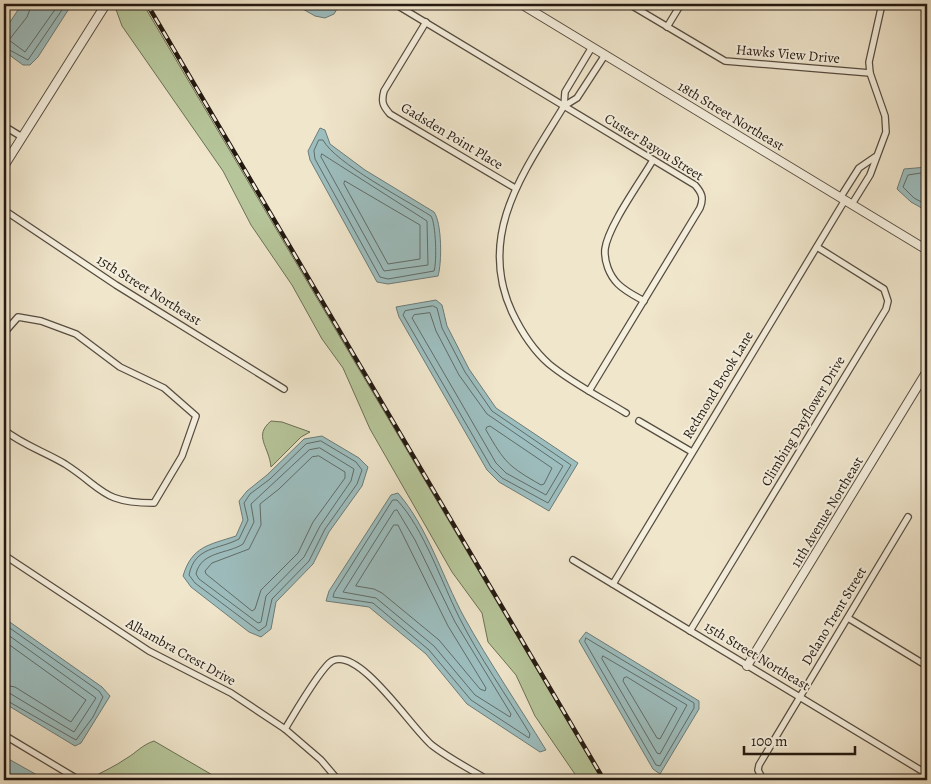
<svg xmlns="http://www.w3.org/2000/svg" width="931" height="784" font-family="Alegreya,serif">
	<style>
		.green { fill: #b6c69a; stroke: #6c7056 }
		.water { fill: #9dbebf; stroke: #6c7c79 }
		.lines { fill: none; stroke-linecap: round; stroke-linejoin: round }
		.shore { stroke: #606c68; stroke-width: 1 }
		.minor-casing { stroke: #564c40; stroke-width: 8 }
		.tertiary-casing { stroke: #564c40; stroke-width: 10 }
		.minor { stroke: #f5efde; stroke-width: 5.5 }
		.tertiary { stroke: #f5efde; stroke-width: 8 }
		.rail-casing { stroke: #231911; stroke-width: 4.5 }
		.rail { stroke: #f5efde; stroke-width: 2.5; stroke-dasharray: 8; stroke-linecap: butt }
		.labels { text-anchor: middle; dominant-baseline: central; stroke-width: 4; stroke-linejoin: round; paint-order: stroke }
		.street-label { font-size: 14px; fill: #231911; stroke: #f5efde }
	</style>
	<rect width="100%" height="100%" fill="#f0e6cc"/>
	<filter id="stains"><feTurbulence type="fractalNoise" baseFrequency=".004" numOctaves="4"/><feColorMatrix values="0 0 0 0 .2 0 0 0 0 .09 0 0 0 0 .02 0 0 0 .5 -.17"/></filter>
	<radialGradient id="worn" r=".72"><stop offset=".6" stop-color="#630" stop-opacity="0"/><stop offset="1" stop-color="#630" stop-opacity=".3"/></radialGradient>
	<g class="green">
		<path d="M114,4H143L602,780H579L535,716L516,675L488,642L482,613L452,572L370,429L343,368L322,339L292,285L251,225L223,171L122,26Z"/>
		<path d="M271,421L282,422L310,432L301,437L271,467C269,446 253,436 271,421Z"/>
		<path d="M154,741L221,780H87C100,773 114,767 127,758C137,752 142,745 154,741Z"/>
	</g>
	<g class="water">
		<path d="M22,4H72L38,57L30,65H23L4,51V31Z"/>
		<path d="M294,4H340L334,14L325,18L315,16Z"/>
		<path d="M320,128L325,130L330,144L365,170L434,212C442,223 442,263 438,276L388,284L377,282L310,160L308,151Z"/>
		<path d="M927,167V211L911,202L897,189L904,169Z"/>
		<path d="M436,300L442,305L447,326L469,369L496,408L578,463L549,511L499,482L487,470L399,317L396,307Z"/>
		<path d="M322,436L359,458L368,467L362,486L329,532L313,564L276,602L271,629L261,637L249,632L191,587L183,576C192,546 209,545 236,536L243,520L239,501L247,491L267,475L304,439Z"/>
		<path d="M398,493C428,528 442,576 464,617C489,662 519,706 546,750L540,752L467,704L426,654L369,607L326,601L329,591L391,495Z"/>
		<path d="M4,618L102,687L110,696L81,743L75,746L4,703Z"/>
		<path d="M586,632L699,701V709L660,774L653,769L579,641Z"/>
		<path d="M4,756L5,757L46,780H4Z"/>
	</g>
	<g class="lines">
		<g class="shore">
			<path d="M32,4L27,17L9,40L25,52L59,4"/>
			<path d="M4,47L28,60L66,4"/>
			<path d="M319,140H323C335,163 406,200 431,216C436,224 437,262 434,271L388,279L380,277L315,159L314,151Z"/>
			<path d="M322,154L427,221L428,265L384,271L321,157Z"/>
			<path d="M927,172L908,175L903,187L914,198L927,205"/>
			<path d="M345,181L420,225V259L388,264L344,184Z"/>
			<path d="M433,306L437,308L442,328L465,372L492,411L571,465L548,503L502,478L491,467L403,315L405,311Z"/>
			<path d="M430,313L436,331L459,375L487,414L563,466L546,495L506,473L496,463L412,318L414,315Z"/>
			<path d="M487,427L490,426L552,468L544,484L541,485C508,466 505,463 486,430Z"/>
			<path d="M321,441L356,462L362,470L357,484L325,529L309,561L272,599L266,626L259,631L195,583L189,575C195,546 218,550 239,539L248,520L244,503L250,494L270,479L306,444Z"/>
			<path d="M320,448L354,469L351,481L320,526L304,557L266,596L261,622L258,623L199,579L196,574C201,551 228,554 243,544L254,522L251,504L309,450Z"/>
			<path d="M319,456L345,472V478L313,522L298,553L261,590L255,609L252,611L206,574L205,571L212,563L249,549L261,525L260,504L279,489L312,457Z"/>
			<path d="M393,500H397C424,529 441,581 459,617C479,657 507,696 530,734L529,738L471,700L429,650L373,603L333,597L334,593Z"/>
			<path d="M397,510L415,540L455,622L511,714L510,717L475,695L434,646L376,598L343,592L394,511Z"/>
			<path d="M394,525H398L448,626L486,688L485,691L480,689L439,640L382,593L374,589L356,586Z"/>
			<path d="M4,624L99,691L103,697L93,717L76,740L4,699"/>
			<path d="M4,632L96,698L74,732L11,694L4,693"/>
			<path d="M586,638L694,703V708L660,766L656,765L585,642Z"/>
			<path d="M4,641L86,700L71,722L15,687L4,685"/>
			<path d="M603,656L687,705L660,754L657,753L602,659Z"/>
			<path d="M627,677L677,708L660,739L657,738L623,681L624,678Z"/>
		</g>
		<defs>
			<g id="minor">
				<path d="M395,4L695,185C702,193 704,198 700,208L589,391"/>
				<path d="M629,4L725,61L870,73"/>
				<path d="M426,22L384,91C381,102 383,106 390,114L515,188"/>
				<path d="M667,27L681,4"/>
				<path d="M592,47L565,92L564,106C525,170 476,234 512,312C521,331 532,349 549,364C572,383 600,397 626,413"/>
				<path d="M564,106L577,98L605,55"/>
				<path d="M4,126L22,137"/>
				<path d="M840,198L859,168L875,157"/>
				<path d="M852,204L870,175L886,132L885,116L870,73L869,62L882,4"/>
				<path d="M4,210L116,285L284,389"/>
				<path d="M644,301C635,296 625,291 618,284C609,275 604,261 605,249C608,226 641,181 653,160"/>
				<path d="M4,333L18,317L41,321L76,334L120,367L164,388L196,416L182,456L154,503C102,503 104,489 65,464C45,452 23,445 4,430"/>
				<path d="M639,421L692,452"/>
				<path d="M4,555L149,651L231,693L285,729L321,760L338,780"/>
				<path d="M573,560L927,774"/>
				<path d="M613,584L845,200"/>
				<path d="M848,618L927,666"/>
				<path d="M690,631L886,309L888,301L884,289L817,247"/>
				<path d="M285,729C293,716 321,667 332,661C360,646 414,732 433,746C450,759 470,769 488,780"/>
				<path d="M4,735L79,780"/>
				<path d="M763,780L758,770L759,765L908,517"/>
			</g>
			<g id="tertiary">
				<path d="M521,4L927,250"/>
				<path d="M4,166L106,4"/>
				<path d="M747,666L927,371"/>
			</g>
		</defs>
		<use href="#minor" class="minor-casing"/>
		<use href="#tertiary" class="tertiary-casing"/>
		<use href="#minor" class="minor"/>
		<use href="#tertiary" class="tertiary"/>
		<defs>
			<path id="rail" d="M147,4L604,780"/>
		</defs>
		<use href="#rail" class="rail-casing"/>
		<use href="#rail" class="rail"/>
	</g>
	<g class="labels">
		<g class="street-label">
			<text transform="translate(788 54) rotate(5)">Hawks View Drive</text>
			<text transform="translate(731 116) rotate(31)">18th Street Northeast</text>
			<text transform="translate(452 136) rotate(31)">Gadsden Point Place</text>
			<text transform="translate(654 147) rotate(32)">Custer Bayou Street</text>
			<text transform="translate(149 290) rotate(32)">15th Street Northeast</text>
			<text transform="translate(718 385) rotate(-59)">Redmond Brook Lane</text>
			<text transform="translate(803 421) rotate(-59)">Climbing Dayflower Drive</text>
			<text transform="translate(827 512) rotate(-59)">11th Avenue Northeast</text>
			<text transform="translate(834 616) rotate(-59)">Delano Trent Street</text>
			<text transform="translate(181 652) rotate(29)">Alhambra Crest Drive</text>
			<text transform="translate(757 656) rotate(31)">15th Street Northeast</text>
		</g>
	</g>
	<rect width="931" height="784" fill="none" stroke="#f0e6cc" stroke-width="20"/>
	<rect x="5" y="5" width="921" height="774" fill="none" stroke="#231911" stroke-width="2.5"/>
	<rect x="10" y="10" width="911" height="764" fill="none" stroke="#231911"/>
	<path d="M744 746v8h111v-8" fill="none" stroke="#231911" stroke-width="2.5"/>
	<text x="751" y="746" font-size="15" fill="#231911" stroke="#f5efde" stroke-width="4" paint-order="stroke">100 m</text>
	<rect width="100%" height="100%" filter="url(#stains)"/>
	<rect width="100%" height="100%" fill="url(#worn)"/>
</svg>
